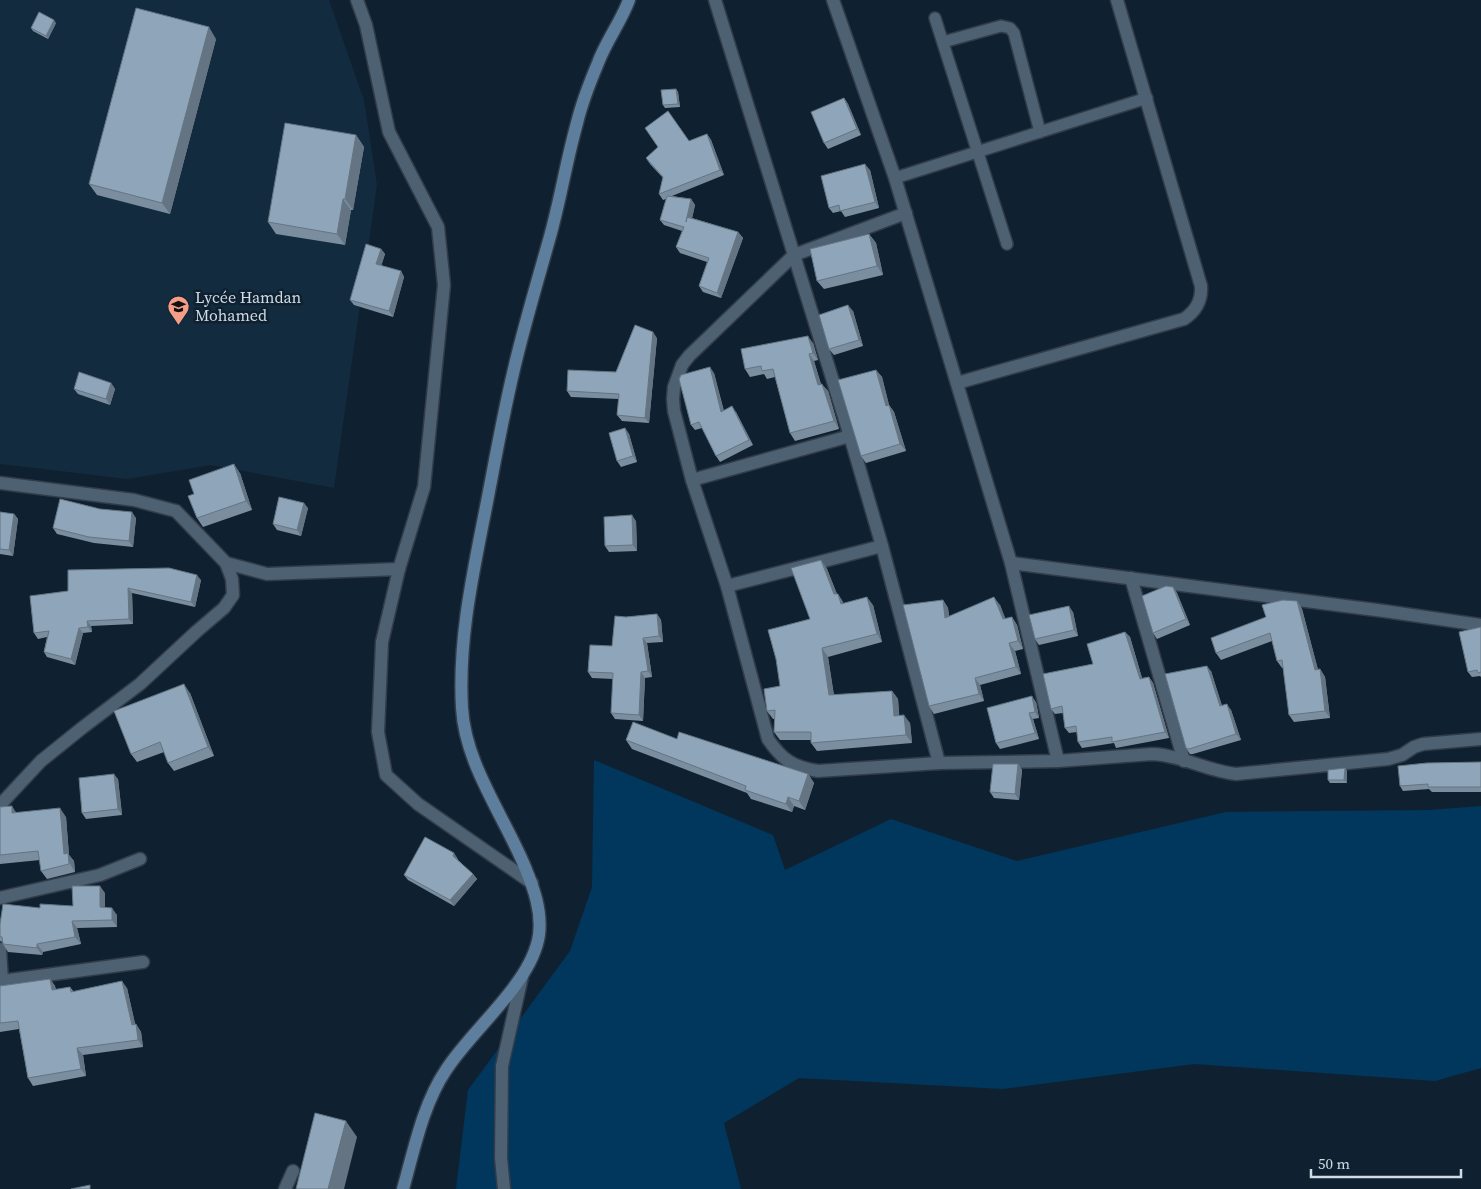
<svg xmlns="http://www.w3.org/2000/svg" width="1481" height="1189" font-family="'Source Serif 4',serif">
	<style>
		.built { fill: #132b3e }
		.green { fill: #01375c }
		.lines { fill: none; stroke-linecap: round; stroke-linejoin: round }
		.service-casing { stroke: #323c49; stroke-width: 14 }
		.minor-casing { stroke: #323c49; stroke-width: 15 }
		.secondary-casing { stroke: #323c49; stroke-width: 15 }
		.service { stroke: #4d6173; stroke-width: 11 }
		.minor { stroke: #4d6173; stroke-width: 12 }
		.secondary { stroke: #5d7e9c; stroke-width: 12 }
		.wall { fill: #7b8e9f }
		.shaded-wall { fill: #647482 }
		.building { fill: #8fa5b9; stroke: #647482 }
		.labels { text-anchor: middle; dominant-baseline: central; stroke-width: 5; stroke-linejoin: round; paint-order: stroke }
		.poi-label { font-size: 16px; fill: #cfdbe5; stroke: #0f2130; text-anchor: start }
	</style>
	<rect width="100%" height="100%" fill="#0f2130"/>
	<path class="built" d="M0,0H329L364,100L377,185L334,488L211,465L127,479L0,464Z"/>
	<path class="green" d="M594,760L773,835L785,870L891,819L1017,861L1226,812L1429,810L1481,806V1068L1435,1081L1194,1064L1003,1089L799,1078L724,1123L741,1189H456L468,1090L570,951L592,887Z"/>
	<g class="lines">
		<defs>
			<g id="service">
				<path d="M935,18L1007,244"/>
				<path d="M943,42L1001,26L1010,28L1014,33L1040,132"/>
				<path d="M895,178L1147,98"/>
			</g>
			<g id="minor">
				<path d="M357,0L366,25L389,132L438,227L444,285L424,487L399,569L382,642L378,732L386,775L418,804L532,883"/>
				<path d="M715,0L850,436L882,546L939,763"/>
				<path d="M833,0L895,178L1011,563L1058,761"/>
				<path d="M906,213L794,255L689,356L682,365L674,387L673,399L674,411L692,480L727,586L768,739C782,760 793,767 818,771L939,763L1058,761L1152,754C1181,755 1207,771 1236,774L1388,759L1402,755L1414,747L1423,744L1481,739"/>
				<path d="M957,383L1184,319C1196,311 1202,301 1201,286L1117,0"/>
				<path d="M692,480L850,436"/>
				<path d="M0,483L134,500L176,511L226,563L267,574L399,569"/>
				<path d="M1011,563L1384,611L1481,625"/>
				<path d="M1131,578L1184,761"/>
				<path d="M727,586L882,546"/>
				<path d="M0,805L41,761L82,728L140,684L197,631L224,608L233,595L232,579L226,563"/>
				<path d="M0,898L100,875L140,859"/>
				<path d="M0,949L2,981H0"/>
				<path d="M2,981L143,962"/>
				<path d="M285,1189L293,1171"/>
				<path d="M504,1189L501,1158L502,1066L522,977"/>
			</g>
			<path id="secondary" d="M403,1189C414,1150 423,1104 446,1070C472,1029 532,983 539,935C542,911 534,889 525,867C504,816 465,764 462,708C458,640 473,573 486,507C495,461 503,415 514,369C524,326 537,283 549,240C560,202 566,162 577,123C582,102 590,82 598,63C606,41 621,22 629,0"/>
		</defs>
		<use href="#service" class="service-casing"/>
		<use href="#minor" class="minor-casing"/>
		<use href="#secondary" class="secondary-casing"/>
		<use href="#service" class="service"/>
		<use href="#minor" class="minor"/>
		<use href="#secondary" class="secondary"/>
	</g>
	<g class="wall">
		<path d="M56,23L48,39L33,31L31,28Z"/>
		<path d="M216,39L170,214L97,195L89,184Z"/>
		<path d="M676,89L678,92L680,107L665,108L663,105Z"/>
		<path d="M844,98L848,104L861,135L828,149L824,143Z"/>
		<path d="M707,134L711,140L724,175L672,196L691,199L695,205L692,218L738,232L743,238L721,298L703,292L699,286L707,262L680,253L676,247L682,231L664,225L660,220L666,199L663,200L659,194L663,178L650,164L646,158Z"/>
		<path d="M356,135L364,147L353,210H351L345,245L276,234L268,222Z"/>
		<path d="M870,170L879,208L845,217L841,211L833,213L829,208Z"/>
		<path d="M869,234L876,243L883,275L824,289L817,281Z"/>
		<path d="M381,249L385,254L381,266L401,271L404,277L393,317L354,305L350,300Z"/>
		<path d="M853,311L863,346L834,355L829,349Z"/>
		<path d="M657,338L649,423L622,421L617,415L619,399L571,397L567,391L616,372Z"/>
		<path d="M813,343L818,360L814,361L821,384L828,391L839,429L795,441L790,433L775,377L767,379L764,374L750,377L745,369Z"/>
		<path d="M876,370L882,377L889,405L894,412L906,451L866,463L861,456Z"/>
		<path d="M714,373L724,411L736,412L753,445L720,462L716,456L702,428L695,430L691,425Z"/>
		<path d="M111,383L115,389L110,405L78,394L74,389Z"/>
		<path d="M625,428L629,434L637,462L621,467L617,461Z"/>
		<path d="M240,473L252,510L203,527L197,518L194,494Z"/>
		<path d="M308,508L301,536L277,530L273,524Z"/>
		<path d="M100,509L136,518L133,547L94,543L57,534L53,528Z"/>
		<path d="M0,512L14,514L18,519L13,556L0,554Z"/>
		<path d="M636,521L637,551L609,552L605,546Z"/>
		<path d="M821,560L827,569L837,594H838L844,604L873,605L882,642L828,657L834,695L892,691L898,699L899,715L910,723L912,743L817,751L811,743V740H780L774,732L775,719H773L767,711L780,686L810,619Z"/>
		<path d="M201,580L195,607L132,593L133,624L91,626L92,632L83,633L75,665L47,657L44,652L47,637L38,639L34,633L30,596Z"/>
		<path d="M1173,587L1177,593L1190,625L1157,639L1153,633Z"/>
		<path d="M943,600L948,608L949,616L1000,605L1005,619L1012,617L1017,625L1023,649L1015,651L1021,674L980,685L984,701L934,714L929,706Z"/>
		<path d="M1297,601L1302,609L1318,670L1320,669L1325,677L1330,718L1294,722L1289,715L1284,668H1282L1277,661L1272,641L1221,660L1216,653L1266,617Z"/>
		<path d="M1073,612L1078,636L1039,645L1035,639Z"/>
		<path d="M657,614L661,620L663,642L647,643L652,677L645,678L643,721L615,719L611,713L613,679L592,678L588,672L612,646L626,617Z"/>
		<path d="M1481,627V677L1480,676L1472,677L1468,672Z"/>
		<path d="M1125,632L1130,637L1142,678L1149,677L1153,683L1169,738L1116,748L1114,743L1082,748L1078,742L1077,732L1069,733L1065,728L1063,713L1055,714L1051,709L1093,664Z"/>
		<path d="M1211,671L1222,706L1231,710L1241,740L1193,754H1190L1186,748Z"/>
		<path d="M190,693L214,756L174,771L168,763L164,752L137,762L131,754Z"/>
		<path d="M1036,702L1039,718L1033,719L1039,739L1000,749L996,743Z"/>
		<path d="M677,739L808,774L814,783L805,810L794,806L792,812L751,799L747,793L632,749L626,740Z"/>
		<path d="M1481,762V792H1432L1429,789L1403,791L1400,786Z"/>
		<path d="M1018,764L1022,770L1019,800L994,798L990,792Z"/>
		<path d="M1345,768L1347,771V783H1330L1328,780Z"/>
		<path d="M118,779L122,815L86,819L82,813Z"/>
		<path d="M0,807L16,812L66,817L69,855L74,861L75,872L47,879L41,871L40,860L0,864Z"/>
		<path d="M458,859V860L473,874L477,879L454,906L408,880L404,875Z"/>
		<path d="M105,893V908L117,915V927L77,928L81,944L43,952L42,955L8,952L3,944V942L0,941V924L40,908L73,906Z"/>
		<path d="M50,979L55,986L56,990L70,987L74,992L127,988L135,1024H136L141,1032L143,1047L83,1055L86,1076L33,1086L28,1078L19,1029L0,1032V986Z"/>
	</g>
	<g class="shaded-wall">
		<path d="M54,20L56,23L48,39L46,36Z"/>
		<path d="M209,27L216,39L170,214L162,203Z"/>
		<path d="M676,89L678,92L680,107L678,104Z"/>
		<path d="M844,98L848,104L861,135L857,129Z"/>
		<path d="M707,134L711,140L724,175L720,170Z"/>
		<path d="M356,135L364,147L353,210L345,199Z"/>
		<path d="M865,164L870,170L879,208L875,202Z"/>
		<path d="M343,199L351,210L345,245L337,234Z"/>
		<path d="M691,199L695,205L690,228L686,222Z"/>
		<path d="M738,232L743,238L721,298L717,293Z"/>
		<path d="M869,234L876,243L883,275L877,266Z"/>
		<path d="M381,249L385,254L380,270L376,264Z"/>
		<path d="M401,271L404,277L393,317L389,311Z"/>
		<path d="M848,305L853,311L863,346L859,340Z"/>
		<path d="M653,332L657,338L649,423L645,418Z"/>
		<path d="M808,336L813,343L818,360L813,353Z"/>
		<path d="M809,354L814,361L823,392L818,385Z"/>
		<path d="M710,367L714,373L725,417L721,412Z"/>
		<path d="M876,370L882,377L889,405L894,412L906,451L900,444L886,406Z"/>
		<path d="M111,383L115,389L110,405L106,399Z"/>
		<path d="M822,384L828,391L839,429L834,421Z"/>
		<path d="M732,406L736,412L753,445L749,440Z"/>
		<path d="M625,428L629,434L637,462L633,456Z"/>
		<path d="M234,464L240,473L252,510L246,501Z"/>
		<path d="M304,503L308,508L301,536L297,530Z"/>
		<path d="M132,512L136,518L133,547L129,541Z"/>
		<path d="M14,514L18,519L13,556L9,550Z"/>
		<path d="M632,515L636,521L637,551L633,545Z"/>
		<path d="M821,560L827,569L840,602L838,594L843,602L846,613L834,594Z"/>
		<path d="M197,575L201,580L195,607L191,602Z"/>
		<path d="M1173,587L1177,593L1190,625L1186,619Z"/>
		<path d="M128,588L132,593L133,624L129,619Z"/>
		<path d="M867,597L873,605L882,642L877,634Z"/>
		<path d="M994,597L1000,605L1009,627L1003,619Z"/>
		<path d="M943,600L948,608L950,625L945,618Z"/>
		<path d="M1297,601L1302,609L1320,677L1315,670Z"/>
		<path d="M1069,606L1073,612L1078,636L1074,630Z"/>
		<path d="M657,614L661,620L663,642L659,636Z"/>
		<path d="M1012,617L1017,625L1023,649L1018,641Z"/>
		<path d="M87,621L91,626L92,632L88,627Z"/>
		<path d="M79,628L83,633L75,665L71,659Z"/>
		<path d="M1125,632L1130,637L1144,685L1140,679Z"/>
		<path d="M643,638L647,643L652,677L648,671Z"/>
		<path d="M1009,643L1015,651L1021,674L1016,667Z"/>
		<path d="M822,648L828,657L835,704L829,695Z"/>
		<path d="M1207,666L1211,671L1224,712L1220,706Z"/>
		<path d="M1320,669L1325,677L1330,718L1325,711Z"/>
		<path d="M641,672L645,678L643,721L639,715Z"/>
		<path d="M1149,677L1153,683L1169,738L1165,732Z"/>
		<path d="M975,678L980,685L984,701L979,694Z"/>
		<path d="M184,684L190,693L214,756L208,747Z"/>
		<path d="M892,691L898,699L900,724L894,716Z"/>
		<path d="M1032,696L1036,702L1039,718L1035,712Z"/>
		<path d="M1227,704L1231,710L1241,740L1236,734Z"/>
		<path d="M1029,713L1033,719L1039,739L1035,733Z"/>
		<path d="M904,715L910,723L912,743L906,735Z"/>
		<path d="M1018,764L1022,770L1019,800L1015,794Z"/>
		<path d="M1345,768L1347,771V783L1344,780Z"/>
		<path d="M114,774L118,779L122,815L118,809Z"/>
		<path d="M808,774L814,783L805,810L799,801Z"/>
		<path d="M788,797L794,806L792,812L786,804Z"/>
		<path d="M12,806L17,814L12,813Z"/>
		<path d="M60,808L66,817L69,855L74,861L75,872L64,854Z"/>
		<path d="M454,853L458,859L457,862L453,856Z"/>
		<path d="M473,874L477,879L454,906L450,900Z"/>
		<path d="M100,886L105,893V915L100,907Z"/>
		<path d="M112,908L117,915V927L112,920Z"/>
		<path d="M72,921L77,928L81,944L75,937Z"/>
		<path d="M37,944L43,952L42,955L37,948Z"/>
		<path d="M50,979L55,986L57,998L52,990Z"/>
		<path d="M122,981L127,988L137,1032L132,1025Z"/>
		<path d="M136,1024L141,1032L143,1047L138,1040Z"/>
		<path d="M77,1048L83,1055L86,1076L81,1069Z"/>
		<path d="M346,1121L357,1137L344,1189H328Z"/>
	</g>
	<g class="building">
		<path d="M136,8L209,27L162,203L89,184Z"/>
		<path d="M39,12L54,20L46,36L31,28Z"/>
		<path d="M676,89L678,104L663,105L661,90Z"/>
		<path d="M844,98L857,129L824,143L811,112Z"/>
		<path d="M668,111L689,141L707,134L720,170L659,194L663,177L646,158L658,147L645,128Z"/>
		<path d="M285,123L356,135L345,199H343L337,234L268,222Z"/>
		<path d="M865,164L875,202L840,211L839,205L829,208L821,176Z"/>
		<path d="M667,196L691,199L686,222L687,217L738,232L717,293L699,286L709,258L676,247L684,227L660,220Z"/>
		<path d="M869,234L877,266L817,281L810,249Z"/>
		<path d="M366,244L381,249L376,264L401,271L389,311L350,300Z"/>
		<path d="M848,305L859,340L829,349L819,315Z"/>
		<path d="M635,325L653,332L645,418L617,415L619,394L567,391L568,370L616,372Z"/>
		<path d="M808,336L813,353L809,354L818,385L822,384L834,421L790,433L773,369L762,371L761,366L745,369L741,349Z"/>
		<path d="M710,367L721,412L732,406L749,440L716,456L699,422L691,425L679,379L681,375Z"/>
		<path d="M876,370L886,406L889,405L900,444L861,456L838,380Z"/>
		<path d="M79,372L111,383L106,399L74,389Z"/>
		<path d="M625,428L633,456L617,461L609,433Z"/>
		<path d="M234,464L246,501L197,518L188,496L194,494L189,480Z"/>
		<path d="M279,497L304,503L297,530L273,524Z"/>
		<path d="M60,499L100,509L132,512L129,541L89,537L53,528Z"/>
		<path d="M0,512L14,514L9,550L0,549Z"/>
		<path d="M632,515L633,545L605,546L604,517Z"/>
		<path d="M821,560L834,594H838L841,604L867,597L877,634L822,648L829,695L892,691L894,716L904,715L906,735L811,743V732H774L775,710L767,711L764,689L780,686L776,659L768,630L810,619L791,568Z"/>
		<path d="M169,568L197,575L191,602L128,588L129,619L87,621L88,627L79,628L71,659L44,652L49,631L34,633L30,596L68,591V570Z"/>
		<path d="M1166,586L1173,587L1186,619L1153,633L1142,596Z"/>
		<path d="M994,597L1003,619L1012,617L1018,641L1009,643L1016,667L975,678L979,694L929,706L903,605L943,600L945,618Z"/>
		<path d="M1283,600L1297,601L1315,670L1320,669L1325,711L1289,715L1282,660L1277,661L1270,633L1216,653L1211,638L1266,617L1262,605Z"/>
		<path d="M1069,606L1074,630L1035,639L1029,615Z"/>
		<path d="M657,614L659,636L643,638L648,671L641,672L639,715L611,713L613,673L588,672L590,645L612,646L615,616L626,617Z"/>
		<path d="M1481,627V672L1478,673L1477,670L1468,672L1459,632Z"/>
		<path d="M1125,632L1140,679L1149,677L1165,732L1112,742V737L1078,742L1076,726L1065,728L1062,706L1051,709L1043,674L1093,664L1087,644Z"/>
		<path d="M1207,666L1220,706L1227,704L1236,734L1189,749L1186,748L1165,674Z"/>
		<path d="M184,684L208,747L168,763L160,742L131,754L114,711Z"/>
		<path d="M1032,696L1035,712L1029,713L1035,733L996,743L987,708Z"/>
		<path d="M633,722L677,739L679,732L808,774L799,801L788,797L786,804L745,790L746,786L626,740Z"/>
		<path d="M1481,762V787H1428V784L1400,786L1398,766L1427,763Z"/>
		<path d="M993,764H1018L1015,794L990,792Z"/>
		<path d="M1345,768L1344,780H1328V770Z"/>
		<path d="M114,774L118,809L82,813L79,778Z"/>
		<path d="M12,806V813L60,808L64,854L68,853L69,864L41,871L38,851L0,855V807Z"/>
		<path d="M425,837L454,853L453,856L473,874L450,900L404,875Z"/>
		<path d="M72,886H100V907L112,908V920L72,921L75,937L37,944V948L3,944L2,937L0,936V924L3,904L40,908V904L73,906Z"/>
		<path d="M50,979L52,990L70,987L71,992L122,981L132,1025L136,1024L138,1040L77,1048L81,1069L28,1078L18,1021L0,1023V986Z"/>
		<path d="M315,1113L346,1121L328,1189H296Z"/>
		<path d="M90,1185V1189H71Z"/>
	</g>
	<defs>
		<symbol id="school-pin" viewBox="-11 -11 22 30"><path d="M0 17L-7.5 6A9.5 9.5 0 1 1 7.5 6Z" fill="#f49e87" stroke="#0f2130"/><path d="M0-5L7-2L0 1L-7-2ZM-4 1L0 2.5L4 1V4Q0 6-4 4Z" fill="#111"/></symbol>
	</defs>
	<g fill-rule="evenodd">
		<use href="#school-pin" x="166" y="294" width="25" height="34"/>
	</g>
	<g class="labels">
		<g class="poi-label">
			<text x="195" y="297">Lycée Hamdan<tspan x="195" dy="18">Mohamed</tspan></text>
		</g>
	</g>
	<path d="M1311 1169v8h150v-8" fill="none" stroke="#cfdbe5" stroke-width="2.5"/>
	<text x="1318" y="1169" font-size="15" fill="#cfdbe5" stroke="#0f2130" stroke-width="4" paint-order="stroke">50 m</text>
</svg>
